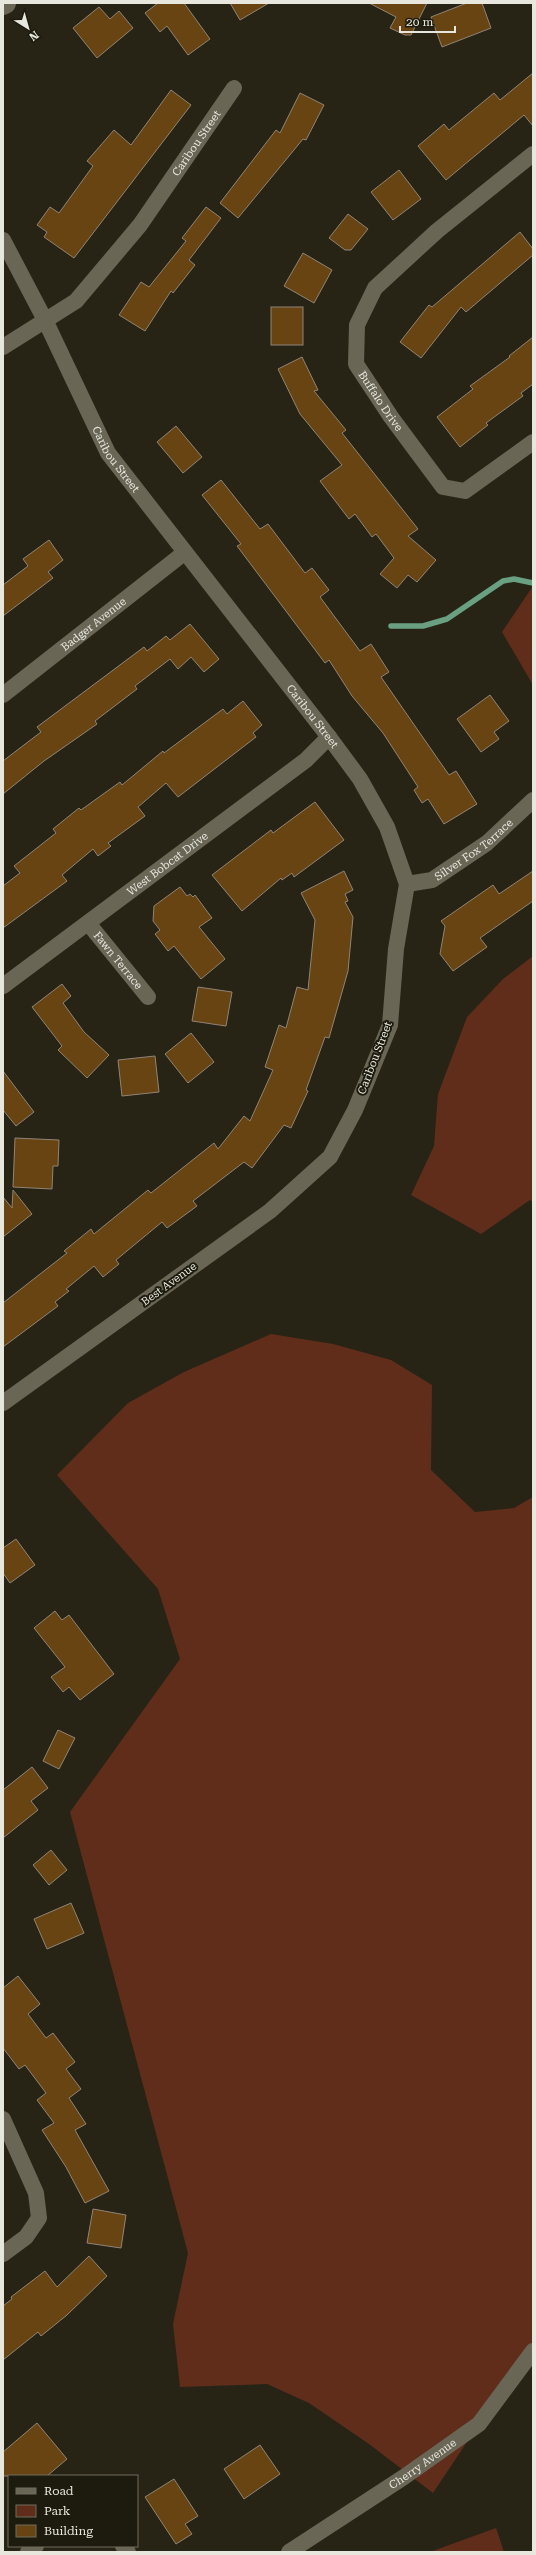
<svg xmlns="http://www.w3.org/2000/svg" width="536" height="2555" font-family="'Roboto Serif',serif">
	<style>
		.green { fill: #5f2d1a }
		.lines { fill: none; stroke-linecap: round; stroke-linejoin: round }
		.stream { stroke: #69a082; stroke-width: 5.5 }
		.building { fill: #684412; stroke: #908477 }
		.street { stroke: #696656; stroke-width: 16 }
		.secondary { stroke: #696656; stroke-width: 22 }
		.labels { text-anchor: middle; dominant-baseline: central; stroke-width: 4; stroke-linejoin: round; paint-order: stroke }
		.street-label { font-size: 11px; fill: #e8e7de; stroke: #1d1b0d }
	</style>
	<rect width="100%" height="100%" fill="#272416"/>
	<g class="green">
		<path d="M533,586V685L502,632Z"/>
		<path d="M533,956V1202L530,1200L481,1234L411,1195L434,1146L438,1094L467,1017L503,979Z"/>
		<path d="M271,1334L333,1344L391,1360L432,1385L431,1470L475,1512L514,1508L533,1497V2351L479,2424L433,2493L369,2444L309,2403L267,2384L180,2387L173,2324L188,2253L70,1812L180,1659L158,1589L57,1475L128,1403L184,1372Z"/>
		<path d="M496,2528L504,2552H430Z"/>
	</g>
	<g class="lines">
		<path class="stream" d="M391,626H423L447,619L503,581L514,579L533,583"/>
	</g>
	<g class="building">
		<path d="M158,3H184L210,39L188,55L167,26L160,32L145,13Z"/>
		<path d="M230,3H269L240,20Z"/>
		<path d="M369,3H427L411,35H405L390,28L396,17Z"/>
		<path d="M467,3H482L491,28L442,47L431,17Z"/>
		<path d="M99,7L110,19L119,11L133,28L97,58L73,28Z"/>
		<path d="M533,73V126L524,115L446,180L418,146L444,124L449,130L494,93L500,100Z"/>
		<path d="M171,90L191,105L74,258L44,237L47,232L37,225L50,207L59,213L93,166L87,161L114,130L131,145Z"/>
		<path d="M300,93L324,105L306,140L303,139L238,218L220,203L276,130L280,133Z"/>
		<path d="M399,170L421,199L393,220L371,192Z"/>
		<path d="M206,207L221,218L189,260L195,265L173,293L171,291L145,331L119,315L141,282L149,287L186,241L182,238Z"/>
		<path d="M348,214L368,229L351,250H345L329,238Z"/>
		<path d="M520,232L533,249V255L466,312L461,307L421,358L400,342L429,305L432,307Z"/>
		<path d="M303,253L332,270L314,303L284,286Z"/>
		<rect x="271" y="307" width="32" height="38"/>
		<path d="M533,337V384L521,393L523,396L486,423L488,425L460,447L437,417L473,389L470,386L510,357L509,356Z"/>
		<path d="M302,357L318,390L314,391L346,430L342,433L418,529L408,536L436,560L417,582L408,575L397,588L380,574L394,558L376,534L372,537L355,514L349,519L320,481L342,465L300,414L278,369Z"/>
		<path d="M176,426L202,457L183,473L157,442Z"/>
		<path d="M221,480L260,529L268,524L305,573L312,568L329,590L320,597L360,651L371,644L389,672L381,677L449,775L456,771L477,804L444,824L428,799L422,803L414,790L418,787L383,733L352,696L329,660L325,663L237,546L241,544L202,495Z"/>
		<path d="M49,540L63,560L48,572L53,578L3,616V585L28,566L23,559Z"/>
		<path d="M190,624L219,659L204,672L191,657L178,669L170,659L135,686L137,689L95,721L97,724L44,761L3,794V761L41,732L37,727L144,647L147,651L166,636L170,640Z"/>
		<path d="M490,695L509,721L494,732L499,739L481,752L457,719Z"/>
		<path d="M243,701L262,725L253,733L256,737L178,797L166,783L138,807L145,816L108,843L111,846L98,856L93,849L62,875L67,881L3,928V886L20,873L14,866L56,833L53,829L79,808L81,810L120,782L122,785L163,751L164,753L223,709L227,714Z"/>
		<path d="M315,802L344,840L294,877L292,873L282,880L281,878L242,911L212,875L271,830L273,833Z"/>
		<path d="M344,871L353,890L345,894L348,901L345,902L353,917L348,971L329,1038L325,1037L306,1090L308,1091L291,1128L284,1125L252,1168L244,1162L193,1201L197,1206L167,1228L162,1222L116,1260L119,1264L103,1277L94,1266L66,1289L69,1291L55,1302L58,1306L3,1347V1303L67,1253L64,1251L91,1229L94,1234L148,1190L151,1193L214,1143L218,1149L244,1116L250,1121L273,1070L265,1067L279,1025L286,1028L297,987L308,990L315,920L301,893Z"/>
		<path d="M533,871V901L480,938L487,947L453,971L440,954L445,926L441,921L493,885L499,894Z"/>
		<path d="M180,887L187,896L190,894L193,897L195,895L212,918L199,927L225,959L201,979L174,946L168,951L155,934L160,930L153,921L154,906Z"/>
		<path d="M62,984L71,996L63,1003L84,1032L109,1055L87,1078L58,1050L62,1046L32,1007Z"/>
		<path d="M198,987L232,992L226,1026L192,1021Z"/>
		<path d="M191,1033L214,1062L188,1083L165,1054Z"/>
		<path d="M155,1056L159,1092L122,1096L118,1060Z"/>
		<path d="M3,1071L34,1112L16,1126L3,1110Z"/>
		<path d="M15,1138L59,1140L58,1166H53L52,1189L13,1187Z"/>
		<path d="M13,1190L32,1214L3,1237V1197L12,1208Z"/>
		<path d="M16,1539L35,1565L10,1583L3,1573V1548Z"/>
		<path d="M55,1611L62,1620L69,1615L114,1674L80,1700L69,1687L63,1692L51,1677L65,1667L34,1628Z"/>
		<path d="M58,1730L75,1738L59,1769L43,1761Z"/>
		<path d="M32,1767L48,1788L31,1801L38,1810L3,1838V1790Z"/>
		<path d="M51,1850L67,1870L49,1885L33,1865Z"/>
		<path d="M71,1903L84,1933L47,1949L34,1919Z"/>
		<path d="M18,1976L40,2004L28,2014L46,2038L53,2033L75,2062L66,2069L81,2089L69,2098L86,2124L75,2130L109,2191L85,2203L66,2167L42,2130L54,2123L37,2100L46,2093L25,2065L19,2069L3,2048V1988Z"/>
		<path d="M93,2209L126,2215L121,2248L87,2243Z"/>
		<path d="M89,2256L107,2276L67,2315L41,2336L38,2332L3,2360V2306L12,2299L11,2297L45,2271L57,2287Z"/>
		<path d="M37,2423L67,2459L47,2476H3V2452Z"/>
		<path d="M260,2445L280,2474L244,2499L224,2469Z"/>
		<path d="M174,2479L198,2516L185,2524L192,2534L176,2544L145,2497Z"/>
	</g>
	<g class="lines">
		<g class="street">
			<path id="s1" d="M533,154L437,231L375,288L357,325L356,364L391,417L443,487L465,491L533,442"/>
			<path id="s2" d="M3,240L45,320L108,453L329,737L360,779L387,827L407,884L396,949L390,1025L355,1110L330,1157L270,1211L3,1403"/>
			<path id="s3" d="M3,347L76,301L140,225L234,88"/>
			<path id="s4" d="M3,695L184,553"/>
			<path id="s5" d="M407,884L432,880L487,843L533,800"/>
			<path id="s6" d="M88,923L148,997"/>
			<path id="s7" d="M3,986L306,760L329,737"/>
			<path d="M3,2119L36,2193L39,2218L26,2237L3,2254"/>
			<path d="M123,2546L128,2552"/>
			<path d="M28,2552L36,2546"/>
			<path id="s8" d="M289,2552L404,2477L479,2424L533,2351"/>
		</g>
		<path class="secondary" d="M3,4L5,3"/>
	</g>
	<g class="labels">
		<g class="street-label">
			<text stroke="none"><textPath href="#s3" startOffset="285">Caribou Street</textPath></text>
			<text stroke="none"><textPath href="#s1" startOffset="332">Buffalo Drive</textPath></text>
			<text stroke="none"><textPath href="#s2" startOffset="247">Caribou Street</textPath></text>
			<text stroke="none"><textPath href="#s4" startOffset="115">Badger Avenue</textPath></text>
			<text stroke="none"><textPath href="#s2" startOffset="571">Caribou Street</textPath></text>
			<text stroke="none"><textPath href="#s5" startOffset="77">Silver Fox Terrace</textPath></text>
			<text stroke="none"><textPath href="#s7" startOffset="205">West Bobcat Drive</textPath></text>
			<text stroke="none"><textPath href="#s6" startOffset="48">Fawn Terrace</textPath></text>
			<text transform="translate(375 1058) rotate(-69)">Caribou Street</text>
			<text transform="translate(169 1284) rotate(-36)">Best Avenue</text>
			<text stroke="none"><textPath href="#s8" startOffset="160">Cherry Avenue</textPath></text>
		</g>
	</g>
	<rect width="536" height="2555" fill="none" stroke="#e8e7de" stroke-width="8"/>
	<rect x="8" y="2475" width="130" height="72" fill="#1d1b0d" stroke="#6e6d61"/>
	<rect x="16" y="2488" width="20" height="6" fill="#696656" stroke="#6e6d61"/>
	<text x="44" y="2495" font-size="12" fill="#e8e7de">Road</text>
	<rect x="16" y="2505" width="20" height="12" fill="#5f2d1a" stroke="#6e6d61"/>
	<text x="44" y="2515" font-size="12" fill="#e8e7de">Park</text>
	<rect x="16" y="2525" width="20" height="12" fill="#684412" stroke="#6e6d61"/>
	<text x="44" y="2535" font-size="12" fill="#e8e7de">Building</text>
	<g transform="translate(28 28) rotate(143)" stroke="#1d1b0d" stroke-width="3" paint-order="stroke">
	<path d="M0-3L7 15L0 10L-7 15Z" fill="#e8e7de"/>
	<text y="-6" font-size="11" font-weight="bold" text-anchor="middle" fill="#e8e7de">N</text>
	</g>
	<path d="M400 26v6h55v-6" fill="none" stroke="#e8e7de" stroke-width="2"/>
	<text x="406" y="26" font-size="12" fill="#e8e7de" stroke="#1d1b0d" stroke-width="3" paint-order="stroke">20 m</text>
</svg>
